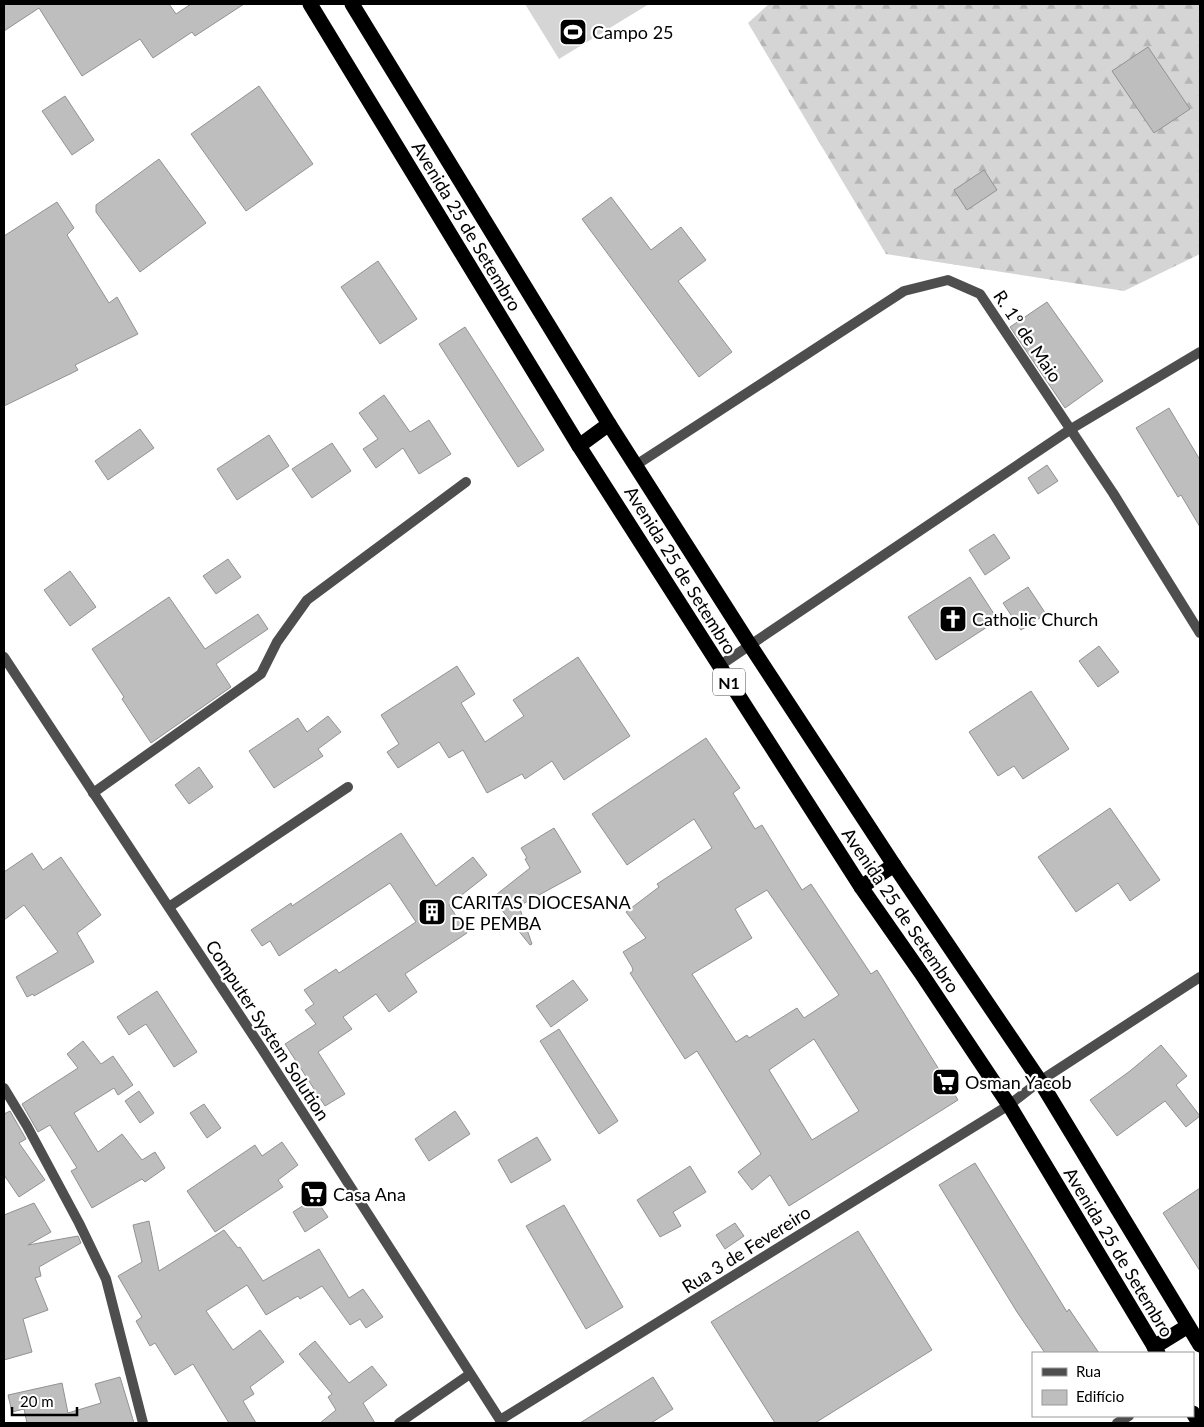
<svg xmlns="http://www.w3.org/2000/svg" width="1204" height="1427" font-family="Lato,sans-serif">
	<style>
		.grass { fill: #d5d5d5 }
		.forest { fill: url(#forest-firs) }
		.building { fill: #bebebe; stroke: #929292; fill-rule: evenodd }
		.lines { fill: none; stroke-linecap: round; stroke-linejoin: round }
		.lane { stroke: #4e4e4e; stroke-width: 10 }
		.street { stroke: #4e4e4e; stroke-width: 10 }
		.highway { stroke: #000; stroke-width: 15 }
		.labels { text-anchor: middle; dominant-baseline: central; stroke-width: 4.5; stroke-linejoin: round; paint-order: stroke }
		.shield { fill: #fff; stroke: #4c4c4c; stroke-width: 1 }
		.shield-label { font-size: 16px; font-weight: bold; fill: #000 }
		.poi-label { font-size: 18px; fill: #000; stroke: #fff; text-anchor: start }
		.street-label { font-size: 18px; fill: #000; stroke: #fff }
	</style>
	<defs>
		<pattern id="forest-firs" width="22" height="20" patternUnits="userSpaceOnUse" patternTransform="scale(1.25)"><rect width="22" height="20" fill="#d5d5d5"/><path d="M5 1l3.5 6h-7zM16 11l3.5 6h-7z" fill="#b5b5b5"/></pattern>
	</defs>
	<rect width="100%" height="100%" fill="#fff"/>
	<path class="grass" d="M525,4H649L559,59Z"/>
	<path class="forest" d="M769,4H1200V254L1124,291L886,254L748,23Z"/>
	<g class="building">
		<path d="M4,4H169L176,14L191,4H244L195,36L192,32L153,58L140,39L82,76L39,8L4,31Z"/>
		<path d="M1148,47L1190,109L1154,133L1112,71Z"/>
		<path d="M259,86L313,164L246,211L191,134Z"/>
		<path d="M65,96L94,140L72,155L42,111Z"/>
		<path d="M159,159L206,223L140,272L96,212V205Z"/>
		<path d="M984,170L997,190L967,210L954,190Z"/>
		<path d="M611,197L651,250L681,227L706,260L678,281L732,352L699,377L582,219Z"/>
		<path d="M57,202L74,228L67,235L109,303L117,297L138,334L75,365L78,370L4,406V236Z"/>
		<path d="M378,261L417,319L380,344L341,287Z"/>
		<path d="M1047,302L1103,381L1065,408L1010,327Z"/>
		<path d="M465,327L544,450L518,467L439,344Z"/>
		<path d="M384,395L410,432L429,420L451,454L419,474L403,448L376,468L363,449L378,439L359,413Z"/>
		<path d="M1169,408L1200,460V527L1181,495L1178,497L1136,428Z"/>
		<path d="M140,429L154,448L108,480L95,461Z"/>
		<path d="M269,435L289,466L237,500L217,469Z"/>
		<path d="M332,443L351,471L312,498L292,469Z"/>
		<path d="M1047,465L1058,481L1038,494L1028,478Z"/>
		<path d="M994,534L1010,558L985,575L969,550Z"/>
		<path d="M228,559L241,577L216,594L203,576Z"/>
		<path d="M70,571L96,607L70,626L44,590Z"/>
		<path d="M970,577L998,620L936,660L908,617Z"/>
		<path d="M1028,587L1046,614L1021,630L1003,603Z"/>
		<path d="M169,597L205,649L258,614L268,629L216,664L231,687L151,743L122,699L124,697L92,649Z"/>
		<path d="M1099,646L1119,672L1098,687L1079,661Z"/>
		<path d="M578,657L630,736L564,780L552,761L525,779L522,774L487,793L463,750L449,758L439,742L398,768L387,752L399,744L381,715L457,666L475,694L461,703L485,742L524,716L513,700Z"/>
		<path d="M1031,691L1069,749L1023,779L1014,766L998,776L969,732Z"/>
		<path d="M328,716L341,732L318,749L323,756L274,788L249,751L298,718L307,732Z"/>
		<path d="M706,738L740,788L733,793L755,829L762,825L802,890L811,884L871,974L877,970L958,1100L789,1206L770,1175L752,1190L738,1172L761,1154L697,1051L685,1059L630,973L633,971L632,967L623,952L646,938L626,912L659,887L657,884L712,848L694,819L627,865L592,814ZM767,890L839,995L804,1018L797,1008L749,1038L747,1035L736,1042L692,974L752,938L735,909ZM814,1039L859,1111L812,1140L769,1070Z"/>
		<path d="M199,767L213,787L189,804L175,785Z"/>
		<path d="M1110,808L1160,880L1130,901L1118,883L1076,912L1038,857Z"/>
		<path d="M554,828L581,872L519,906L532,944L530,945L492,898L530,868L525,859L527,858L521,848Z"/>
		<path d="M401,833L436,886L473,857L487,875L449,905L467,933L405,974L417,992L389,1012L376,994L343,1017L352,1029L318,1052L345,1094L325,1106L285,1044L316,1024L305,1010L314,1004L304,990L336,969L339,973L416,922L390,883L279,956L270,941L262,946L251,930L291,903L292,906Z"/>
		<path d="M32,853L43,870L61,857L101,915L77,933L94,962L34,996L33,994L27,997L16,977L58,952L24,905L4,920V872Z"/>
		<path d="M573,980L588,1000L551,1027L536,1006Z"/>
		<path d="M157,991L197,1052L174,1067L146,1024L129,1035L117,1017Z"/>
		<path d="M559,1029L618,1121L599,1134L540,1041Z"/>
		<path d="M83,1041L101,1064L113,1056L133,1085L118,1095L114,1088L74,1113L98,1152L122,1134L142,1160L155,1152L165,1168L145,1182L142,1179L92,1208L71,1171L77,1168L50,1125L38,1132L22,1104L78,1068L67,1054Z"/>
		<path d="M1161,1045L1187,1076L1176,1085L1200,1116L1186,1127L1165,1101L1117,1136L1090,1100L1130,1071Z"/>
		<path d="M139,1091L154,1113L140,1123L125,1101Z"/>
		<path d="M204,1104L221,1128L207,1138L190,1113Z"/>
		<path d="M10,1111L26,1139L19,1143L45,1180L19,1197L4,1175V1114Z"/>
		<path d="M455,1111L470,1134L429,1161L415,1139Z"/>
		<path d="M537,1137L551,1160L511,1183L498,1160Z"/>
		<path d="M282,1142L298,1165L278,1180L283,1187L215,1232L187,1191L255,1145L262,1156Z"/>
		<path d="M975,1163L1067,1312L1069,1309L1099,1353H1045L1017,1312L939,1185Z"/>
		<path d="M690,1166L706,1192L673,1212L681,1226L660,1237L637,1200Z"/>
		<path d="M1200,1188V1271L1163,1213Z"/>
		<path d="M315,1198L328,1217L305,1232L293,1212Z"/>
		<path d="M34,1203L51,1232L28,1245L78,1236L81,1243L39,1267L41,1276L35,1278L48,1310L23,1319L32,1352L4,1360V1215Z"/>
		<path d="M564,1205L623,1307L586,1329L526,1226Z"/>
		<path d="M149,1221L159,1271L224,1230L238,1248L240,1247L263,1281L319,1249L349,1298L363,1289L383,1317L366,1328L360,1319L350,1325L322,1286L300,1299L298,1296L266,1315L247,1285L206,1311L233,1350L260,1330L284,1362L250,1387L254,1394L243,1401L256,1423H229L193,1364L175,1375L155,1343L150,1346L136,1321L142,1317L118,1276L142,1262L133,1225Z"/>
		<path d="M735,1223L744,1236L725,1249L716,1235Z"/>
		<path d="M858,1231L932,1350L815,1423H775L711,1322Z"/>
		<path d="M315,1341L349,1383L372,1366L387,1385L363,1403L375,1423H320L336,1410L328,1397L332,1394L299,1354Z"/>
		<path d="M120,1377L134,1423H27L24,1409L12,1412L8,1395L62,1383L68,1413L101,1403L95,1384Z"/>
		<path d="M653,1377L673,1409L651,1423H580Z"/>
	</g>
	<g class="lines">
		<g class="lane">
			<path d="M169,907L348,787"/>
			<path d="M399,1423L470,1374"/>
			<path d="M1117,1423L1129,1416"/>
		</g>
		<g class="street">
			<path d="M636,465L904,291L948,280L980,294L1113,493L1200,633"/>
			<path d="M4,657L262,1049L502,1423"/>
			<path d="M719,666L1071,429L1200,352"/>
			<path d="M93,793L261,674L277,642L307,600L466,482"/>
			<path d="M4,1088L27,1126L79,1223L106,1279L143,1423"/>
			<path d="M500,1420L1009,1105L1040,1081L1200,977"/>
		</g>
		<g class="highway">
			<path d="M310,4L579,446L861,887L921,973L1009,1105L1158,1353"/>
			<path d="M352,4L609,424L750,645L894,865L1040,1081L1200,1345"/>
			<path d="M579,446L609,424"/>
			<path d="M861,887L894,865"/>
			<path d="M1154,1347L1188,1326"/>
			<path d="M1193,1413L1199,1423"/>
		</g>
	</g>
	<defs>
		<symbol id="stadium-square" viewBox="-11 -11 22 22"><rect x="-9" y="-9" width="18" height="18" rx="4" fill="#000" stroke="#fff"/><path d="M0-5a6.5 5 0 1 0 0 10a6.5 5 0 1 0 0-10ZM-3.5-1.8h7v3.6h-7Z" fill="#fff"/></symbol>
		<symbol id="church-square" viewBox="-11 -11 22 22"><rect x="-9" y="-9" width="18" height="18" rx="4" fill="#000" stroke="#fff"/><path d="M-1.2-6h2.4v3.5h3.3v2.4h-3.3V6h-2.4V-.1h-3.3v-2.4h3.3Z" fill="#fff"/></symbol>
		<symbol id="building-square" viewBox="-11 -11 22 22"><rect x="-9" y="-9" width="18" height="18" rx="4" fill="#000" stroke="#fff"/><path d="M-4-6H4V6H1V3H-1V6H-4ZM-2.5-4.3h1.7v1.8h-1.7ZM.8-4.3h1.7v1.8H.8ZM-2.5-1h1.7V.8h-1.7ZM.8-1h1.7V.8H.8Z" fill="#fff"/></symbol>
		<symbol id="supermarket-square" viewBox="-11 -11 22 22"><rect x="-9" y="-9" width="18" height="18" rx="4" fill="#000" stroke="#fff"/><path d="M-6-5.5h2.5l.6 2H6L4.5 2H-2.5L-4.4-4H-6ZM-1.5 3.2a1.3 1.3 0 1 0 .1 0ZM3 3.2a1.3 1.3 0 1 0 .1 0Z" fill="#fff"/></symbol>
	</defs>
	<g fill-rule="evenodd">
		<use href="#stadium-square" x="557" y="16" width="32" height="32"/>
		<use href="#church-square" x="937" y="603" width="32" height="32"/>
		<use href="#building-square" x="416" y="896" width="32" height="32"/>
		<use href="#supermarket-square" x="930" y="1066" width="32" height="32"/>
		<use href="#supermarket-square" x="298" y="1178" width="32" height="32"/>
	</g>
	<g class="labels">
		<rect class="shield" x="713" y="668.5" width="32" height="27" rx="4"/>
		<g class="shield-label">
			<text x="729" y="682">N1</text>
		</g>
		<g class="poi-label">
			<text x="592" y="32">Campo 25</text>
			<text x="972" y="619">Catholic Church</text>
			<text x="451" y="902">CARITAS DIOCESANA<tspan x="451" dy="21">DE PEMBA</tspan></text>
			<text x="965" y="1082">Osman Yacob</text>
			<text x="333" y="1194">Casa Ana</text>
		</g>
		<g class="street-label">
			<text transform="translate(467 226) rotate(59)">Avenida 25 de Setembro</text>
			<text transform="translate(1028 336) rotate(56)">R. 1º de Maio</text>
			<text transform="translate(681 570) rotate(58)">Avenida 25 de Setembro</text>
			<text transform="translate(901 910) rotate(56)">Avenida 25 de Setembro</text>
			<text transform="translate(268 1030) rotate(57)">Computer System Solution</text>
			<text transform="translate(746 1249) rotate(-32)">Rua 3 de Fevereiro</text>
			<text transform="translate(1119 1252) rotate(59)">Avenida 25 de Setembro</text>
		</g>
	</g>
	<rect width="1204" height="1427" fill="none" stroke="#000000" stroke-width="10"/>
	<rect x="1032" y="1352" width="162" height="65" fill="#ffffff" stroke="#999999"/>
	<rect x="1042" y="1368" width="25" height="8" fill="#4e4e4e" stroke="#999999"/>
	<text x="1076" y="1377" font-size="15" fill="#000000">Rua</text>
	<rect x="1042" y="1390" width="25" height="15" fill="#bebebe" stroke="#999999"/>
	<text x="1076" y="1402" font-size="15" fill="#000000">Edifício</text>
	<path d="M12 1407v8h65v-8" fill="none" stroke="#000000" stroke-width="2.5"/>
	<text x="20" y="1407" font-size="15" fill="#000000" stroke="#ffffff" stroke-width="4" paint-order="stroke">20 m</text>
</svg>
